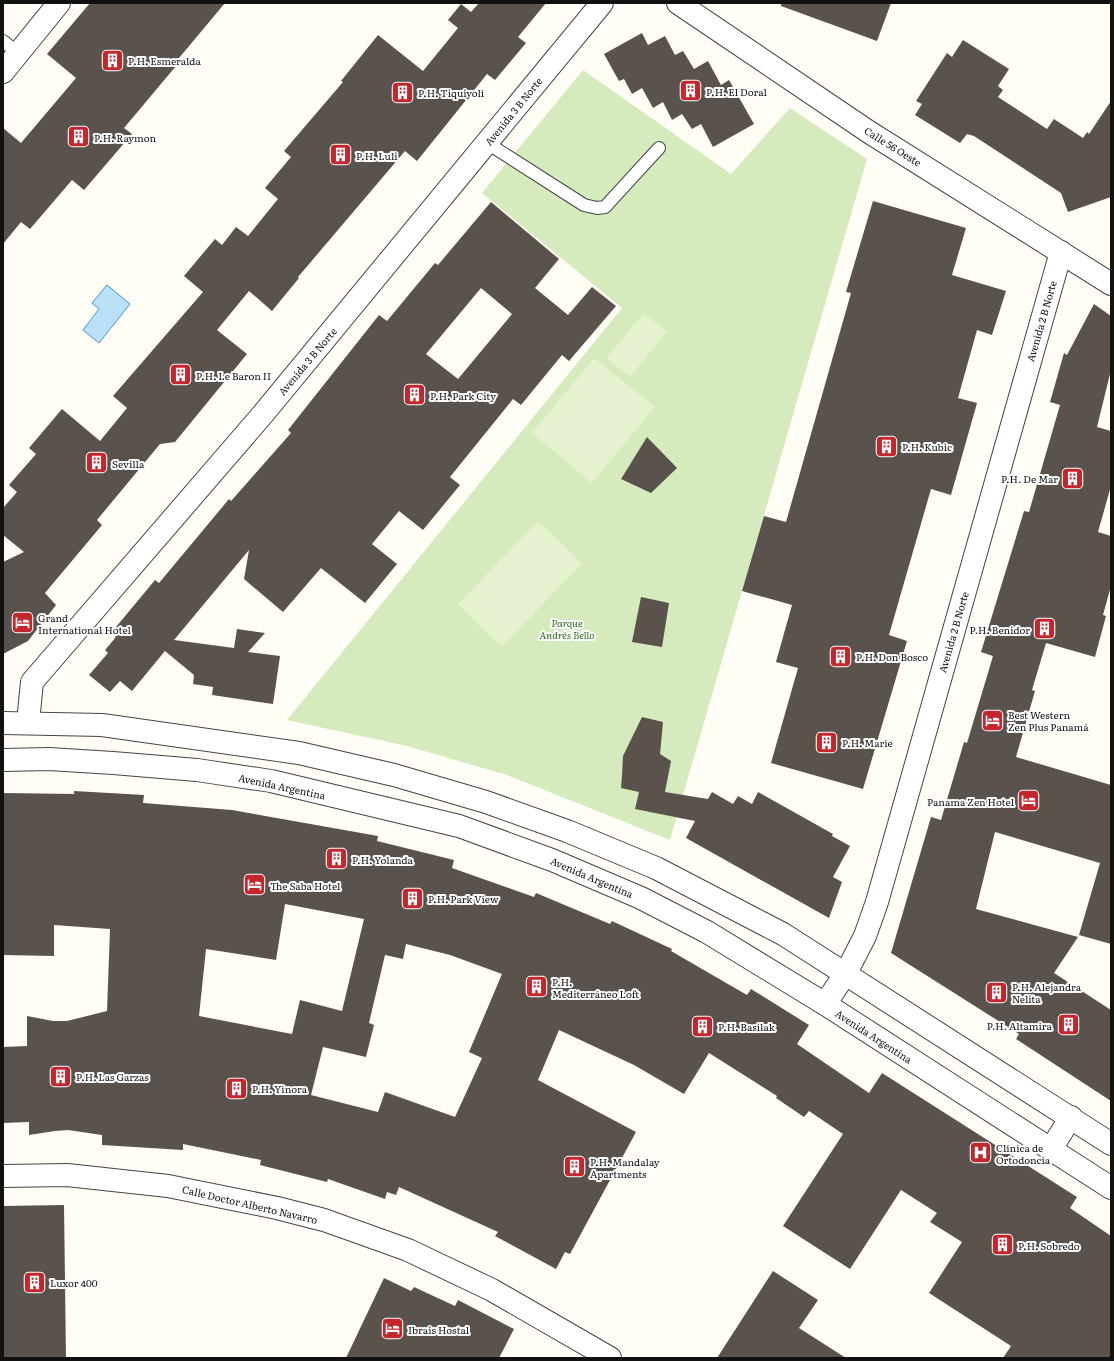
<svg xmlns="http://www.w3.org/2000/svg" width="1114" height="1361" font-family="Literata,serif">
	<style>
		.green { fill: #d5ebbd }
		.pitch { fill: #e6f2cf }
		.water { fill: #b9e0f7; stroke: #3f96cf }
		.building { fill: #5a524d; fill-rule: evenodd }
		.lines { fill: none; stroke-linecap: round; stroke-linejoin: round }
		.service-casing { stroke: #444; stroke-width: 14 }
		.minor-casing { stroke: #444; stroke-width: 24 }
		.tertiary-casing { stroke: #444; stroke-width: 24 }
		.service { stroke: #fff; stroke-width: 12 }
		.minor { stroke: #fff; stroke-width: 22 }
		.tertiary { stroke: #fff; stroke-width: 22 }
		.labels { text-anchor: middle; dominant-baseline: central; stroke-width: 4; stroke-linejoin: round; paint-order: stroke }
		.poi-label { font-size: 10px; fill: #111; stroke: #fff; text-anchor: start }
		.street-label { font-size: 10px; fill: #111; stroke: #fff }
		.park-label { font-size: 10px; font-style: italic; fill: #2f6b1f; stroke: #fff }
	</style>
	<rect width="100%" height="100%" fill="#fffdf5"/>
	<path class="green" d="M583,70L731,174L790,108L867,159L670,840L507,775L407,746L287,720L622,308L482,193Z"/>
	<g class="pitch">
		<path d="M644,313L667,332L630,377L606,358Z"/>
		<path d="M594,358L655,407L592,483L532,433Z"/>
		<path d="M538,521L582,563L502,647L458,604Z"/>
	</g>
	<path class="water" d="M107,285L130,304L99,343L83,330L99,309L92,303Z"/>
	<g class="building">
		<path d="M90,3H225L174,64L176,66L124,128L132,134L84,190L72,180L30,229L21,222L3,244V128L21,143L76,78L47,54Z"/>
		<path d="M479,3H546L518,37L526,43L495,80L487,74L417,161L405,151L298,277L299,278L272,311L249,291L217,330L247,354L175,442L160,444L97,520L102,525L45,593L56,605L28,641L3,654V562L24,552L3,535V508L17,492L9,485L36,454L29,448L62,409L100,441L127,408L113,396L203,292L184,276L215,239L222,245L236,227L248,236L278,199L265,188L291,157L284,151L343,82L341,81L378,35L423,71L458,28L448,20L461,4L471,12Z"/>
		<path d="M781,3H891L877,41L781,6Z"/>
		<path d="M642,33L648,45L665,36L675,55L683,51L694,69L708,61L721,85L729,80L754,124L713,147L701,124L692,129L682,114L672,120L663,102L653,108L642,88L632,94L624,79L619,81L604,54Z"/>
		<path d="M963,40L1009,69L998,86L1003,90L998,97L1047,129L1054,119L1083,138L1087,132L1089,134L1111,101V197L1068,212L1061,193L974,136L967,134L960,143L915,115L922,104L916,101L947,53L952,57Z"/>
		<path d="M873,201L966,228L952,275L1006,291L992,335L977,330L958,398L977,403L951,495L931,489L889,635L907,641L863,789L771,763L798,668L776,662L792,605L742,591L764,516L786,522L851,293L846,292Z"/>
		<path d="M491,202L559,259L535,288L568,315L592,287L616,306L569,361L562,355L521,405L513,399L450,477L460,485L423,530L399,511L372,544L397,564L365,603L321,568L283,612L244,579L249,550L174,640L234,648L237,629L265,633L248,652L280,656L273,704L212,695L213,687L193,684L194,675L165,651L132,691L120,681L110,692L89,675L108,653L105,650L116,637L111,633L155,580L159,583L229,499L231,501L291,433L288,430L379,315L387,321L435,263L438,265ZM481,288L512,314L458,379L426,354Z"/>
		<path d="M1094,304L1111,316V370L1097,427L1111,431V486L1098,532L1111,536V586L1103,615L1106,616L1095,657L1046,643L1032,690L1035,691L1016,757L1111,785V944L1079,935L1100,863L995,832L976,909L1078,937L1054,973L1111,1010V1101L1016,1039L1019,1034L891,953L931,817L941,820L964,742L967,743L993,656L981,652L1024,511L1029,512L1060,405L1050,402L1064,353L1067,355Z"/>
		<path d="M647,437L677,468L651,493L621,479Z"/>
		<path d="M641,597L669,603L662,647L632,642Z"/>
		<path d="M642,717L663,722L660,754L671,761L665,792L708,799L712,792L733,804L738,796L752,804L758,792L833,834L832,836L850,846L833,877L842,882L829,918L686,838L695,821L635,809L639,792L621,788L622,775L623,756Z"/>
		<path d="M74,791L144,795L143,803L232,810L378,836L377,841L454,860L452,868L534,897L536,893L610,924L612,921L672,949L671,951L747,995L751,989L809,1025L797,1044L869,1093L882,1073L1077,1197L1070,1208L1111,1236V1358H1003L1011,1346L929,1293L962,1242L930,1222L937,1213L901,1190L850,1269L783,1226L843,1134L809,1111L804,1117L776,1098L777,1096L709,1053L684,1094L634,1065L559,1030L538,1080L636,1132L570,1254L565,1252L556,1269L495,1236L498,1232L399,1187L396,1195L387,1192L385,1199L328,1179L327,1182L260,1165L261,1160L183,1144V1150L102,1145V1135L68,1130L55,1131L29,1135V1122L3,1123V1047L27,1046V1016L53,1021H67L107,1011L110,929L54,925V956L3,955V793L74,794ZM285,904L364,919L342,1011L300,1000L292,1034L199,1016L206,949L276,960ZM406,944L450,955L502,974L469,1052L482,1058L455,1117L385,1092L378,1112L311,1095L323,1047L366,1057L374,1025L369,1023L385,955L403,959Z"/>
		<path d="M64,1205L66,1358H3V1206Z"/>
		<path d="M773,1271L818,1300L799,1328L846,1358H717Z"/>
		<path d="M384,1278L411,1291L414,1287L455,1306L458,1300L514,1329L499,1358H346Z"/>
	</g>
	<g class="lines">
		<defs>
			<g id="service">
				<path d="M3,41L18,53"/>
				<path d="M487,143L584,205L597,208L605,207L659,148"/>
			</g>
			<g id="minor">
				<path d="M678,3L869,132L1111,284"/>
				<path d="M3,72L59,3"/>
				<path d="M28,722L32,682L263,414L602,3"/>
				<path d="M825,1004L846,973L865,936L877,902L1061,252"/>
				<path d="M3,1176L67,1175L168,1186L277,1208L324,1220L408,1250L492,1290L610,1358"/>
			</g>
			<g id="tertiary">
				<path d="M3,723L102,725L299,753L394,775L486,802L567,831L656,868L783,934L1111,1144"/>
				<path d="M3,760L49,759L113,763L197,770L271,781L459,826L552,860L641,898L707,932L825,1004L1111,1188"/>
				<path d="M1051,1149L1071,1117"/>
			</g>
		</defs>
		<use href="#service" class="service-casing"/>
		<use href="#minor" class="minor-casing"/>
		<use href="#tertiary" class="tertiary-casing"/>
		<use href="#service" class="service"/>
		<use href="#minor" class="minor"/>
		<use href="#tertiary" class="tertiary"/>
	</g>
	<defs>
		<symbol id="building-square" viewBox="-11 -11 22 22"><rect x="-9" y="-9" width="18" height="18" rx="4" fill="#c4262e" stroke="#fff"/><path d="M-4-6H4V6H1V3H-1V6H-4ZM-2.5-4.3h1.7v1.8h-1.7ZM.8-4.3h1.7v1.8H.8ZM-2.5-1h1.7V.8h-1.7ZM.8-1h1.7V.8H.8Z" fill="#fff"/></symbol>
		<symbol id="hotel-square" viewBox="-11 -11 22 22"><rect x="-9" y="-9" width="18" height="18" rx="4" fill="#c4262e" stroke="#fff"/><path d="M-6-4.5h1.5V1H6V5H4.5V3h-9V5H-6ZM-4 0a1.8 1.8 0 1 1 3.6 0ZM.5 0V-2.5h3Q6-2.5 6 0Z" fill="#fff"/></symbol>
		<symbol id="hospital-square" viewBox="-11 -11 22 22"><rect x="-9" y="-9" width="18" height="18" rx="4" fill="#c4262e" stroke="#fff"/><path d="M-5-5h3v3.5h4V-5h3V5h-3V1.5h-4V5h-3Z" fill="#fff"/></symbol>
	</defs>
	<g fill-rule="evenodd">
		<use href="#building-square" x="100" y="48" width="25" height="25"/>
		<use href="#building-square" x="678" y="78" width="25" height="25"/>
		<use href="#building-square" x="390" y="80" width="25" height="25"/>
		<use href="#building-square" x="66" y="124" width="25" height="25"/>
		<use href="#building-square" x="328" y="142" width="25" height="25"/>
		<use href="#building-square" x="168" y="362" width="25" height="25"/>
		<use href="#building-square" x="402" y="382" width="25" height="25"/>
		<use href="#building-square" x="874" y="434" width="25" height="25"/>
		<use href="#building-square" x="84" y="450" width="25" height="25"/>
		<use href="#building-square" x="1060" y="466" width="25" height="25"/>
		<use href="#hotel-square" x="10" y="610" width="25" height="25"/>
		<use href="#building-square" x="1032" y="616" width="25" height="25"/>
		<use href="#building-square" x="828" y="644" width="25" height="25"/>
		<use href="#hotel-square" x="980" y="708" width="25" height="25"/>
		<use href="#building-square" x="814" y="730" width="25" height="25"/>
		<use href="#hotel-square" x="1016" y="788" width="25" height="25"/>
		<use href="#building-square" x="324" y="846" width="25" height="25"/>
		<use href="#hotel-square" x="242" y="872" width="25" height="25"/>
		<use href="#building-square" x="400" y="886" width="25" height="25"/>
		<use href="#building-square" x="524" y="974" width="25" height="25"/>
		<use href="#building-square" x="984" y="980" width="25" height="25"/>
		<use href="#building-square" x="1056" y="1012" width="25" height="25"/>
		<use href="#building-square" x="690" y="1014" width="25" height="25"/>
		<use href="#building-square" x="48" y="1064" width="25" height="25"/>
		<use href="#building-square" x="224" y="1076" width="25" height="25"/>
		<use href="#hospital-square" x="968" y="1140" width="25" height="25"/>
		<use href="#building-square" x="562" y="1154" width="25" height="25"/>
		<use href="#building-square" x="990" y="1232" width="25" height="25"/>
		<use href="#building-square" x="22" y="1270" width="25" height="25"/>
		<use href="#hotel-square" x="380" y="1316" width="25" height="25"/>
	</g>
	<g class="labels">
		<g class="poi-label">
			<text x="128" y="60">P.H. Esmeralda</text>
			<text x="706" y="91">P.H. El Doral</text>
			<text x="418" y="92">P.H. Tiquiyoli</text>
			<text x="94" y="137">P.H. Raymon</text>
			<text x="356" y="155">P.H. Luli</text>
			<text x="196" y="375">P.H. Le Baron II</text>
			<text x="430" y="395">P.H. Park City</text>
			<text x="902" y="446">P.H. Kubic</text>
			<text x="112" y="463">Sevilla</text>
			<text x="1058" y="478" text-anchor="end">P.H. De Mar</text>
			<text x="38" y="617">Grand<tspan x="38" dy="12">International Hotel</tspan></text>
			<text x="1030" y="629" text-anchor="end">P.H. Benidor</text>
			<text x="856" y="656">P.H. Don Bosco</text>
			<text x="1008" y="714">Best Western<tspan x="1008" dy="12">Zen Plus Panamá</tspan></text>
			<text x="842" y="742">P.H. Marie</text>
			<text x="1014" y="801" text-anchor="end">Panama Zen Hotel</text>
			<text x="352" y="859">P.H. Yolanda</text>
			<text x="270" y="885">The Saba Hotel</text>
			<text x="428" y="898">P.H. Park View</text>
			<text x="552" y="981">P.H.<tspan x="552" dy="12">Mediterráneo Loft</tspan></text>
			<text x="1012" y="986">P.H. Alejandra<tspan x="1012" dy="12">Nelita</tspan></text>
			<text x="1052" y="1025" text-anchor="end">P.H. Altamira</text>
			<text x="718" y="1026">P.H. Basilak</text>
			<text x="76" y="1076">P.H. Las Garzas</text>
			<text x="252" y="1088">P.H. Yinora</text>
			<text x="996" y="1147">Clínica de<tspan x="996" dy="12">Ortodoncia</tspan></text>
			<text x="590" y="1161">P.H. Mandalay<tspan x="590" dy="12">Apartments</tspan></text>
			<text x="1018" y="1245">P.H. Sobredo</text>
			<text x="50" y="1282">Luxor 400</text>
			<text x="408" y="1329">Ibrais Hostal</text>
		</g>
		<g class="street-label">
			<text transform="translate(513 111) rotate(-51)">Avenida 3 B Norte</text>
			<text transform="translate(893 146) rotate(32)">Calle 56 Oeste</text>
			<text transform="translate(1041 321) rotate(-74)">Avenida 2 B Norte</text>
			<text transform="translate(307 361) rotate(-50)">Avenida 3 B Norte</text>
			<text transform="translate(953 632) rotate(-74)">Avenida 2 B Norte</text>
			<text transform="translate(282 786) rotate(12)">Avenida Argentina</text>
			<text transform="translate(592 877) rotate(23)">Avenida Argentina</text>
			<text transform="translate(874 1036) rotate(33)">Avenida Argentina</text>
			<text transform="translate(250 1204) rotate(13)">Calle Doctor Alberto Navarro</text>
		</g>
		<g class="park-label">
			<text x="567" y="622">Parque<tspan x="567" dy="12">Andrés Bello</tspan></text>
		</g>
	</g>
	<rect width="1114" height="1361" fill="none" stroke="#111111" stroke-width="8"/>
</svg>
